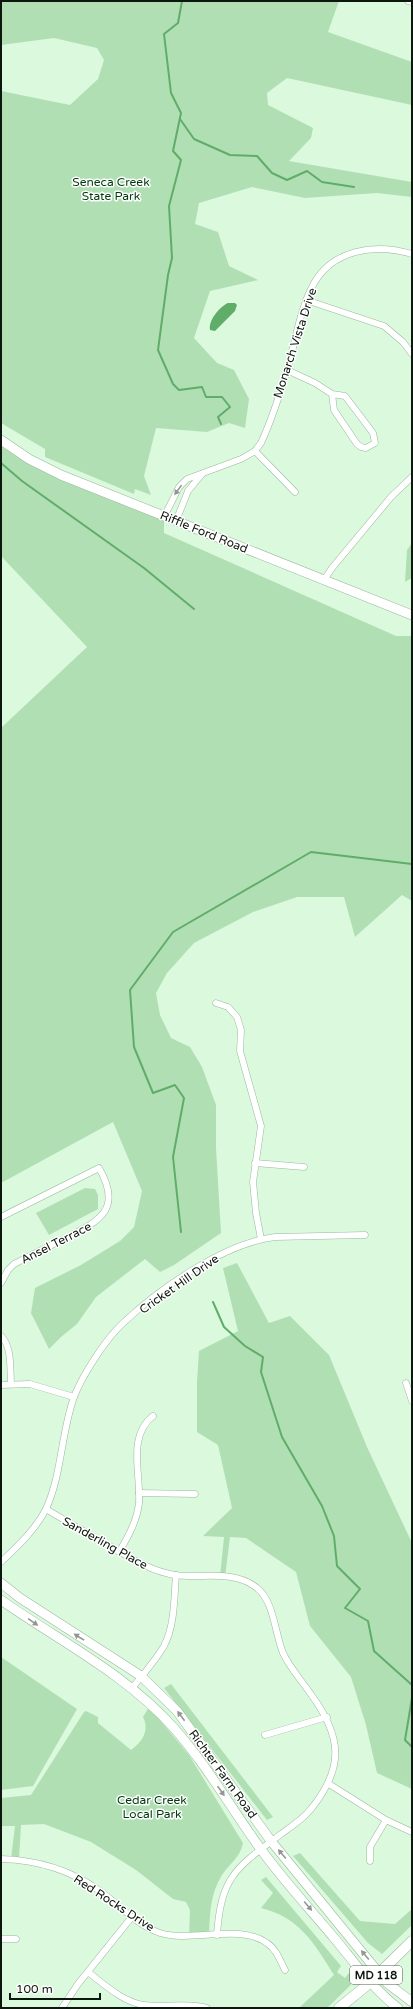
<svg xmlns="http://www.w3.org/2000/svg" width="413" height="2009" font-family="'Varela Round',sans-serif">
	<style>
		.green { fill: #b1dfb4 }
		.water { fill: #60ad6a }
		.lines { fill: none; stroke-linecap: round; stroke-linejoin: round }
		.stream { stroke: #60ad6a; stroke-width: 2 }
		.street-casing { stroke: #9bb89d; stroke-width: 7 }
		.secondary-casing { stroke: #9bb89d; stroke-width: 10 }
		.primary-casing { stroke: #9bb89d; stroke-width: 11 }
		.street { stroke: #fff; stroke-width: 6 }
		.secondary { stroke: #fff; stroke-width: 9 }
		.primary { stroke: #fff; stroke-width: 10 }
		.oneway { fill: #929792 }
		.labels { text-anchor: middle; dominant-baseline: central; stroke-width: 3; stroke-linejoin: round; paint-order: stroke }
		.shield { fill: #fff; stroke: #555d56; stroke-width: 1 }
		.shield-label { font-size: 11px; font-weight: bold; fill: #0c170d }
		.park-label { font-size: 12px; fill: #003a0e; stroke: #fff }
		.street-label { font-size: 12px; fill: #0c170d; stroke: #fff }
	</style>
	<rect width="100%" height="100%" fill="#dbf9dd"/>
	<g class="green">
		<path d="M1,1H339L328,32L412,62V105L287,78L267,93L268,105L313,128L311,138L289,161L412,182V197L377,193L305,198L252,187L199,203L195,224L218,232L229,266L258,280L210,291L194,338L217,363L234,370L249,399L245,428L229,423L207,432L156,428L144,476L151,495L135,489L134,494L45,457V449L1,423V91L70,105L98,79L104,60L97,48L54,38L1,45Z"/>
		<path d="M1,440L29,459L164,517V533L396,636H412V901L402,895L355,937L344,897H297L253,912L194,943L167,973L156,993L160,1015L171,1038L190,1047L202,1067L216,1105V1148L221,1233L174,1265L160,1272L145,1259L96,1297L77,1324L61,1337L49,1349L31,1313L35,1288L81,1265L120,1241L134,1227L142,1191L113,1122L1,1183V728L87,647L1,556Z"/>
		<path d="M412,543V578L405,582L407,550Z"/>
		<path d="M85,1188L95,1189L98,1195V1209L49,1235L36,1213Z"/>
		<path d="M237,1263L269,1323L290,1316L329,1355L367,1447L412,1543V1789L377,1773L366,1725L351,1677L310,1626L296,1572L246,1538L230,1537L225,1577H220L224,1537L203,1536L232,1508L218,1445L197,1432V1382L199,1351L238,1331L223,1268Z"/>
		<path d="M1,1657L77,1709L33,1786L1,1790Z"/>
		<path d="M171,1684L273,1817L267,1820L164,1688Z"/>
		<path d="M149,1707L189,1755L243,1843C240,1858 230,1863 222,1875C210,1894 210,1914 209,1935L189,1937L190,1910L186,1902L173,1899L136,1870L91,1842L44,1824L21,1825L19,1859H11L15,1826H1V1798L31,1795L84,1712L86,1711L98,1717V1723L131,1750C142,1742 150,1731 143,1717Z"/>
		<path d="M300,1853L360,1921L395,1924L412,1909V1925L382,1954L368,1943L293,1856Z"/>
		<path d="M266,1877L341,1966L337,1972L345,1978L349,1973L356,1980L327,2008H299L334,1975C314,1943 299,1917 261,1908L273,1893L261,1880Z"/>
	</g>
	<path class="water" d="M228,303H235L237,305L235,311L215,331L210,330C208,321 219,307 228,303Z"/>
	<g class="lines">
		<g class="stream">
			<path d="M182,1L178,23L164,34L171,93L181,113L173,151L181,160L169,206L172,258L168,275L158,350L173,384L179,390L202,387L206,397H222L230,407L218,417L221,424"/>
			<path d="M180,119L194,139L230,155L257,156L272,173L287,180L307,171L322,182L354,187"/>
			<path d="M1,463L22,481L144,568L194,609"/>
			<path d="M181,1232L173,1157L184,1098L175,1085L153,1093L134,1047L130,990L173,932L311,852L412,864"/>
			<path d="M213,1302L224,1327L245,1346L263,1357L261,1372L282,1437L322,1506L334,1536L337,1566L360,1589L345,1608L368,1621L374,1651L412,1685"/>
			<path d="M412,1698L405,1740L412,1747"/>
		</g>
		<defs>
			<g id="street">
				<path d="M408,1L412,2"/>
				<path d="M306,300L384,326L403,342L412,354"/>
				<path d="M287,370L315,383L332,394L334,410L357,444L361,447L366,448L375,443L373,433L345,396L332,394"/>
				<path d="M255,451L295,492"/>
				<path d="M164,517L179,487L187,479L241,459L255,451L261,443C273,417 282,388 290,360C296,336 301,309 312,287C331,249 375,243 412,254"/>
				<path d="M176,521L188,491L202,474"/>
				<path d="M324,580L332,568L391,497L412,477"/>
				<path d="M216,1003L228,1007L237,1017L241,1030L240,1051L261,1126L253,1182L256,1213L261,1239"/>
				<path d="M255,1163L304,1167"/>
				<path d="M1,1217L99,1168C124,1211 97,1222 64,1239C47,1247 30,1256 14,1264L8,1270L1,1283"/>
				<path d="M1,1336C12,1346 10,1369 11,1383"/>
				<path d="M406,1383L412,1401"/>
				<path d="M1,1385L30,1384L74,1397"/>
				<path d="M139,1493L195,1494"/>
				<path d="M46,1509C67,1522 89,1534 110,1546C131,1558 150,1571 175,1575C201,1579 234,1569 257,1588C274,1601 275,1634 283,1653C290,1668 301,1680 310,1693C342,1736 345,1767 311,1809C303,1819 291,1827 281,1834C236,1868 221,1876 217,1935"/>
				<path d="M119,1552C128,1537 137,1521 139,1503C141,1474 127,1436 153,1416"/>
				<path d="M1,1562C17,1547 36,1529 46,1509C62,1474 61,1433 74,1397C82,1376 105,1340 122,1324C159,1289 224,1243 275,1237L365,1235"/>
				<path d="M132,1688C143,1675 155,1661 164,1646C175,1625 174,1598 176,1575"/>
				<path d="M265,1735L327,1717"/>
				<path d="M329,1784L386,1820L412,1832"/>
				<path d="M1,1859C36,1860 71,1870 100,1891C120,1905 136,1925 160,1933C192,1943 239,1923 267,1943C276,1949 280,1960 285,1970"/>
				<path d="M370,1861V1847L386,1820"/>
				<path d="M1,1939H16"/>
				<path d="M88,1972C105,1985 123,2002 144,2005C165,2008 187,2002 207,2008"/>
				<path d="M62,2008L78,1984L131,1918"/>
			</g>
			<g id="secondary">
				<path d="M1,440L29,459L61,475L412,615"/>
				<path d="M1,1583L20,1598L141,1676L177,1711L271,1841L387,1983L412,2002"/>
				<path d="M1,1600C58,1640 127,1675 173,1727C206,1764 231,1808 260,1848C283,1880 310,1909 335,1939C355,1963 373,1989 398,2008"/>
			</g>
			<path id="primary" d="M339,2008L366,1986L412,1941"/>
		</defs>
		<use href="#street" class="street-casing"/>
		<use href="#secondary" class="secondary-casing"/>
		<use href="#primary" class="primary-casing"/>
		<use href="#street" class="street"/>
		<use href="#secondary" class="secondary"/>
		<use href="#primary" class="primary"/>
	</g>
	<defs><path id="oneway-solid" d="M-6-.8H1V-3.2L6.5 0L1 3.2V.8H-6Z"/></defs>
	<g class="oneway">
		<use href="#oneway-solid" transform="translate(178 490) rotate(126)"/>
		<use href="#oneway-solid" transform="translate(33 1622) rotate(35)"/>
		<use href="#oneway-solid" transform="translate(79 1637) rotate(-148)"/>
		<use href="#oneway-solid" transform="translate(181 1716) rotate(-127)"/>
		<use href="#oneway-solid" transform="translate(221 1791) rotate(55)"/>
		<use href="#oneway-solid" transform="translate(282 1854) rotate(-130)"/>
		<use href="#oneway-solid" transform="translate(308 1906) rotate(50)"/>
		<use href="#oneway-solid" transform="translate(365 1955) rotate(-130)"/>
	</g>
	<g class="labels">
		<rect class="shield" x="350" y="1966" width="52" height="18" rx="3"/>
		<g class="shield-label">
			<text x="376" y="1975">MD 118</text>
		</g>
		<g class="park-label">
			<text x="111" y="182">Seneca Creek<tspan x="111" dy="14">State Park</tspan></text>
			<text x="152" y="1800">Cedar Creek<tspan x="152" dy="14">Local Park</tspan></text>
		</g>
		<g class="street-label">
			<text transform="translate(295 343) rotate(-72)">Monarch Vista Drive</text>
			<text transform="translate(204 532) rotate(22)">Riffle Ford Road</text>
			<text transform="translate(56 1243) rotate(-27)">Ansel Terrace</text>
			<text transform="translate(179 1284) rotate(-35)">Cricket Hill Drive</text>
			<text transform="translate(105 1543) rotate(29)">Sanderling Place</text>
			<text transform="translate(223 1774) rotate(54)">Richter Farm Road</text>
			<text transform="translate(114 1903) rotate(33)">Red Rocks Drive</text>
		</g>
	</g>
	<rect width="413" height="2009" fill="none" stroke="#0c170d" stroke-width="4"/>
	<path d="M10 1993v6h90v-6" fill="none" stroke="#0c170d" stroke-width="2"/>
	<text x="16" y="1993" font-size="12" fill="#0c170d" stroke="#ffffff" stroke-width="3" paint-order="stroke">100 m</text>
</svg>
